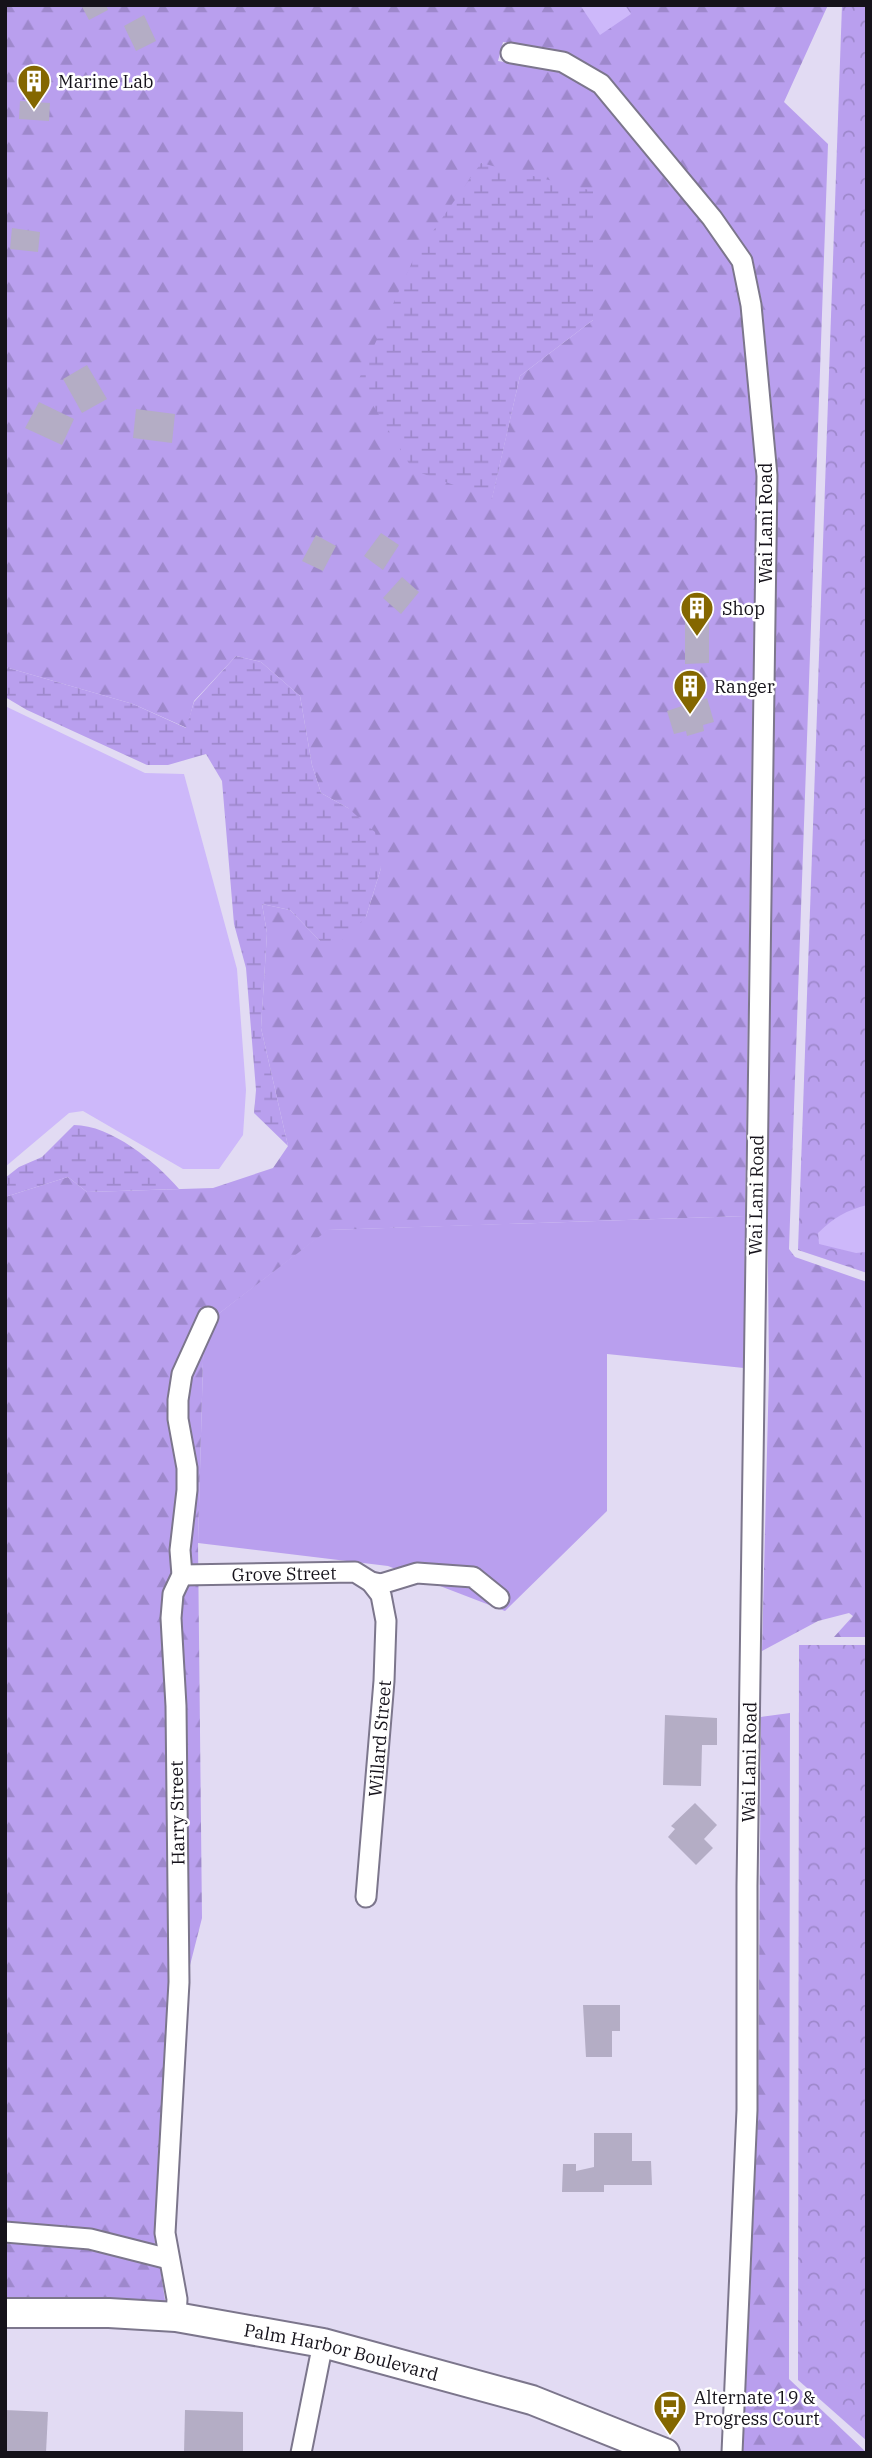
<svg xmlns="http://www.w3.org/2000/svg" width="872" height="2458" font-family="'IBM Plex Serif',serif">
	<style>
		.green { fill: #b99fee }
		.forest { fill: url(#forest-firs); fill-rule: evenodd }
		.wetland { fill: url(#wetland-marsh) }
		.park { fill: url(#park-crowns) }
		.water { fill: #cdb8fa }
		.building { fill: #b4adc5 }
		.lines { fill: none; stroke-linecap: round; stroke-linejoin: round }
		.minor-casing { stroke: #7c768c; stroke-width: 23 }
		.secondary-casing { stroke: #7c768c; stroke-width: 32 }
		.minor { stroke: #fff; stroke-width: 19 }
		.secondary { stroke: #fff; stroke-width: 28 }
		.labels { text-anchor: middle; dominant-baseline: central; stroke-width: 5; stroke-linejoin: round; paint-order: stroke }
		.poi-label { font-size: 18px; fill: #15121a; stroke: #fff; text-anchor: start }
		.street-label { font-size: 18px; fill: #15121a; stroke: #fff }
	</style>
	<defs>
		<pattern id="forest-firs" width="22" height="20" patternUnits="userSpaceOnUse" patternTransform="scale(1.75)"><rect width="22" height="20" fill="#b99fee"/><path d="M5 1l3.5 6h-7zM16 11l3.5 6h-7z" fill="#9e88cc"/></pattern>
		<pattern id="wetland-marsh" width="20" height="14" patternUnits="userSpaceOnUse" patternTransform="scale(1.75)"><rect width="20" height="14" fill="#b99fee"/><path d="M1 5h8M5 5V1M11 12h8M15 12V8" fill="none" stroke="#9e88cc"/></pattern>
		<pattern id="park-crowns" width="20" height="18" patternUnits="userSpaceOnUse" patternTransform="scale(1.75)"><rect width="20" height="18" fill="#b99fee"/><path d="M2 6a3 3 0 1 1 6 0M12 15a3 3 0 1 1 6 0" fill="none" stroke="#9e88cc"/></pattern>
	</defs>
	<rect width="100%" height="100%" fill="#e2dbf3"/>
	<path class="green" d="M745,1216L744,1368L607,1354V1511L505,1611L388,1566L198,1543L204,1325L327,1230Z"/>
	<g class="forest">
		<path d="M5,5H828L784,102L828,144L789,1249L795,1257L867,1282V1637H834L853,1616L849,1613L818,1621L762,1651L769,1371L767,1168L778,476L762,304L753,260L720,212L609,79L569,54L503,42L498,61L559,71L593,91L703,223L732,265L741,306L756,476L745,1216L328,1230L204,1325L198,1543L202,1918L185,1985L166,2224H154L155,2245L91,2229L5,2223V1197L68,1177L87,1192L213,1188L273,1168L288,1146L261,1028L267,933L262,904L290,910L320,941L366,917L381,868L348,808L321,793L312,765L300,696L261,662L236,656L194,701L187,728L133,704L5,667ZM482,163L593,320L520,376L492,498Z"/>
		<path d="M790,1713L789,2379L867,2453H743L758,2110L761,1717Z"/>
		<path d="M5,2242L88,2248L160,2266L166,2307L5,2303Z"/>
	</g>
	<g class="wetland">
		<path d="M481,163L593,191V320L520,376L492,499L413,470L358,381L414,258Z"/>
		<path d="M236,656L261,662L300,696L312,765L321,793L348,808L375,832L381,868L366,917L341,941H320L290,910L262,904L267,933L261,1028L288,1146L254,1113L256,1090L246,968L234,924L222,781L206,754L168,765H147L27,710L5,697V667L133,704L186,728L194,702Z"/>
		<path d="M74,1125C111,1125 156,1162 179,1189L87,1192L68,1177L5,1197V1178L19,1167L42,1157Z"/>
	</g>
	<g class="park">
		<path d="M842,5H867V1273L798,1250Z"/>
		<path d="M799,1645H867V2441L798,2380Z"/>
	</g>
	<g class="water">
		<path d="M580,5H625L631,14L600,35Z"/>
		<path d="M5,706L145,773L184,774L237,969L246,1090L243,1135L219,1169H183L83,1111L69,1113L5,1167Z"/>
		<path d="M867,1205V1252L856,1253L819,1244L818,1233C833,1218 847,1210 867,1205Z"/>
	</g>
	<g class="building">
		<path d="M81,5H106L108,10L89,20Z"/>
		<path d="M144,15L156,41L136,51L124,26Z"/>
		<path d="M20,101L50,103L49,121L19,119Z"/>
		<path d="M12,228L40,232L38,252L10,249Z"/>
		<path d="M87,365L107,399L82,413L63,379Z"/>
		<path d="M39,402L74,419L62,445L25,428Z"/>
		<path d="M136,409L175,414L172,443L133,438Z"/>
		<path d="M381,533L399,545L383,570L364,556Z"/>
		<path d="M316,535L336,546L323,571L302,561Z"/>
		<path d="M402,577L419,592L401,614L383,598Z"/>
		<path d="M685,614H709V663L685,664Z"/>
		<path d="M700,693L702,700L707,698L714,722L703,725L704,731L687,736L686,731L674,734L667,711L682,706L680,699Z"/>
		<path d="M665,1715L717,1718V1745H702L701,1786L663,1785Z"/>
		<path d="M695,1803L717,1825L704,1839L713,1848L696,1865L668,1837L675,1829L671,1826Z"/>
		<path d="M583,2005H620V2031H612V2057H586Z"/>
		<path d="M594,2133H632V2161H651L652,2185H604V2192H562L563,2164H576V2171L594,2167Z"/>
		<path d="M5,2410L48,2412L46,2453H5Z"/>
		<path d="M185,2410L243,2412V2453H184Z"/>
	</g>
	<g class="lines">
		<defs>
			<g id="minor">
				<path d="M511,53L563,62L601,84L712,218L742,261L751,305L767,476L747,1886V2110L732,2453"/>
				<path id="s1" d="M182,1575L355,1572L371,1582L381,1584L417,1573L473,1577L499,1598"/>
				<path id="s2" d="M366,1897L384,1681L386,1621L381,1595L371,1582"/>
				<path d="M5,2232L90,2239L169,2259"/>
				<path d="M176,2317L177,2299L165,2233L179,1982L176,1706L171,1618L173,1594L182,1575L180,1550L187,1490V1468L178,1419V1400L182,1374L208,1317"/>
				<path d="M301,2453L323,2343"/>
			</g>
			<g id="secondary">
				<path id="s3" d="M5,2313H109L176,2317L323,2343L532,2400L665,2453"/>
			</g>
		</defs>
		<use href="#minor" class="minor-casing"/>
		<use href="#secondary" class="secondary-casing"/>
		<use href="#minor" class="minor"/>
		<use href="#secondary" class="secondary"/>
	</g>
	<defs>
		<symbol id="building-pin" viewBox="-11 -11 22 30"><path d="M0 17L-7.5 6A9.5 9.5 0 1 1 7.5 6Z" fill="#846700" stroke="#fff"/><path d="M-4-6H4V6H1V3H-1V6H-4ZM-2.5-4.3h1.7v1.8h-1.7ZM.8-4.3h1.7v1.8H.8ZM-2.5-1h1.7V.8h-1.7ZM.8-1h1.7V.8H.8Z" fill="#fff"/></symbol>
		<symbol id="bus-pin" viewBox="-11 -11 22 30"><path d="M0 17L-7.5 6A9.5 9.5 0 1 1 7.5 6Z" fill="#846700" stroke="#fff"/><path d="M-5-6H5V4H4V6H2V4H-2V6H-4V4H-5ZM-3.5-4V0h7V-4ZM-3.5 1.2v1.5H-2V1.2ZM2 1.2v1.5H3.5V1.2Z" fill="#fff"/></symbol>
	</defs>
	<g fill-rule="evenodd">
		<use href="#building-pin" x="15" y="62" width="38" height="52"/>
		<use href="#building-pin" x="678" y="589" width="38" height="52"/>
		<use href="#building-pin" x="671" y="667" width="38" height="52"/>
		<use href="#bus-pin" x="651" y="2388" width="38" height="52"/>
	</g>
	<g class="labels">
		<g class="poi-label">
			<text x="58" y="81">Marine Lab</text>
			<text x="722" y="608">Shop</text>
			<text x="714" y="686">Ranger</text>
			<text x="694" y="2397">Alternate 19 &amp;<tspan x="694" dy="21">Progress Court</tspan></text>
		</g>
		<g class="street-label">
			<text transform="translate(765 523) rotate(-90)">Wai Lani Road</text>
			<text transform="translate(756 1195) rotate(-89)">Wai Lani Road</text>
			<text stroke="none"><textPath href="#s1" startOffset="102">Grove Street</textPath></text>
			<text stroke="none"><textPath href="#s2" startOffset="159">Willard Street</textPath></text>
			<text transform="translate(749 1762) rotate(-89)">Wai Lani Road</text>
			<text transform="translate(177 1813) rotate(-91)">Harry Street</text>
			<text stroke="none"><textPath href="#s3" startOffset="340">Palm Harbor Boulevard</textPath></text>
		</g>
	</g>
	<rect width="872" height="2458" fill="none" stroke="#15121a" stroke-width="14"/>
</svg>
